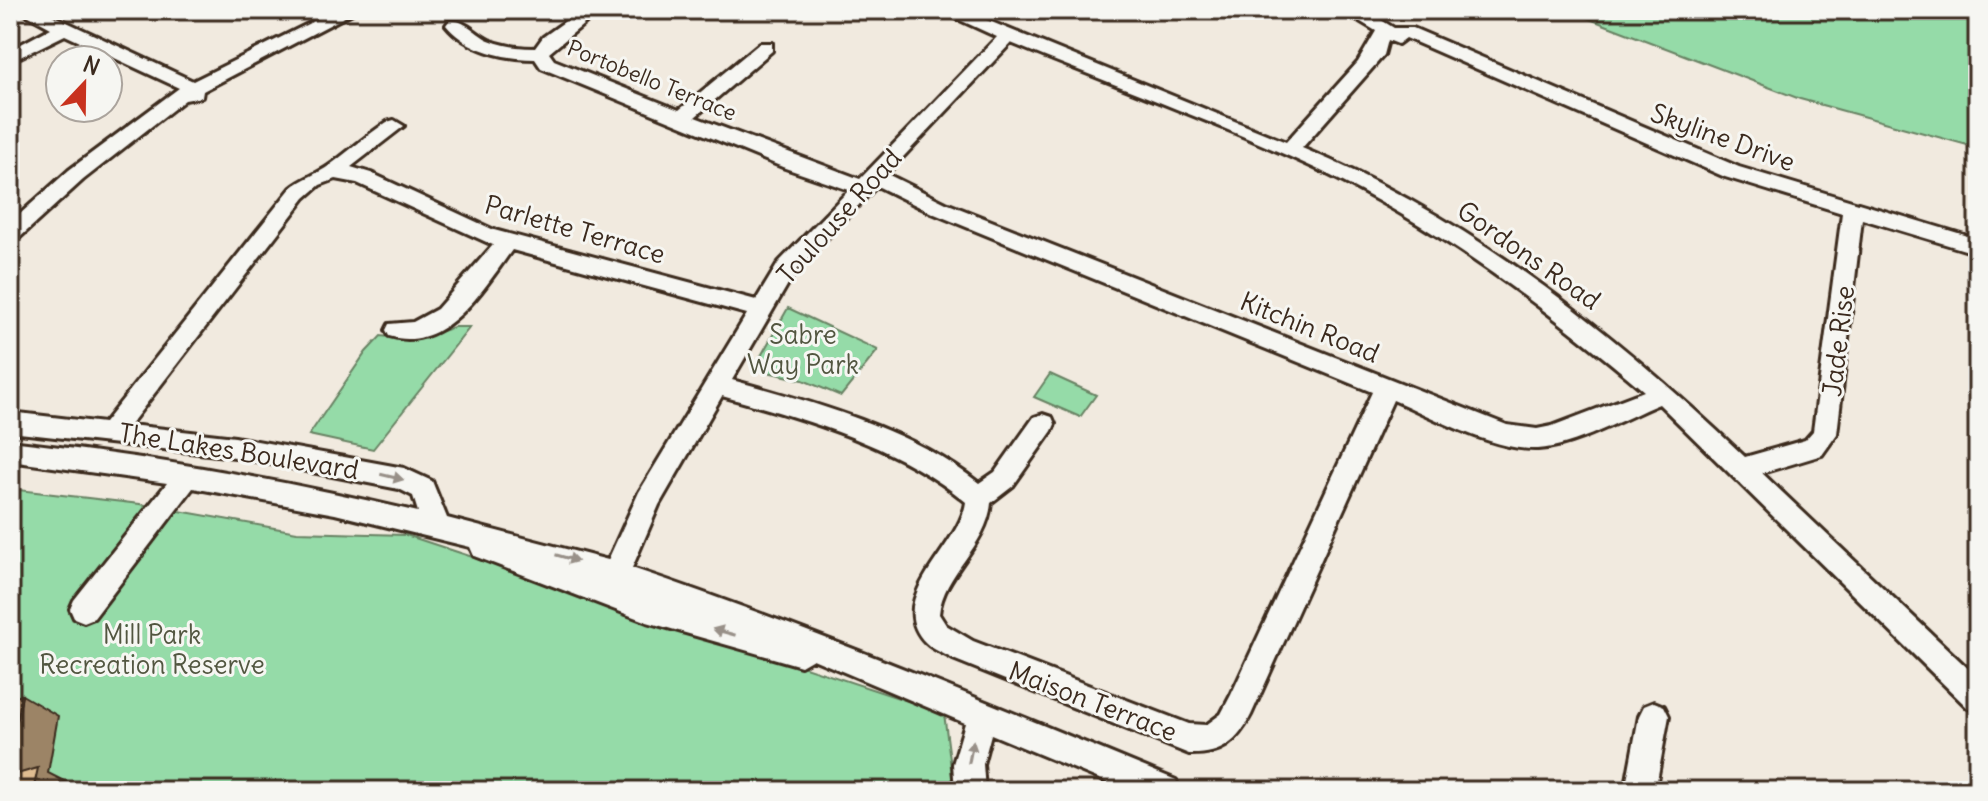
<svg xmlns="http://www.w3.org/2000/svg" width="1988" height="801" font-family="Delius,sans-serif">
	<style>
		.green { fill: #95dba8; stroke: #688263; stroke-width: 2 }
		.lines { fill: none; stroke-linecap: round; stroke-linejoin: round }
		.minor-casing { stroke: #3b2a1e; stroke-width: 6 }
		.minor { fill: #f6f6f2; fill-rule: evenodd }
		.shaded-wall { fill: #9c8466; stroke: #3b2a1e; stroke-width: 2 }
		.building { fill: #dfbc91; stroke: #3b2a1e; stroke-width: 2 }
		.oneway { fill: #989088 }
		.labels { text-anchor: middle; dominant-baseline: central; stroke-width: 6; stroke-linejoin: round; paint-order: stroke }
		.far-street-label { font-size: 22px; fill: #3b2a1e; stroke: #f6f6f2 }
		.street-label { font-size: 26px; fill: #3b2a1e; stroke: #f6f6f2 }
		.park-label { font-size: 26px; fill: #525640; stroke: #f6f6f2 }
	</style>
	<rect width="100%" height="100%" fill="#f1eadf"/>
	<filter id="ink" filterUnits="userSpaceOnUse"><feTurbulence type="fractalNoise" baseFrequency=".0125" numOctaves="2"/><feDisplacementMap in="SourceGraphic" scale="16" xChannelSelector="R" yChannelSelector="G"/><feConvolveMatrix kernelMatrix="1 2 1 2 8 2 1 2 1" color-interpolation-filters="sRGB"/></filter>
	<g filter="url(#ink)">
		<g class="green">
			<path d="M1566,10H1978V148L1800,99Z"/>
			<path d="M788,308L878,350L841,396L803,380L763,371L757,363Z"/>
			<path d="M454,327H470L373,449L309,435L366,352L381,336L414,340Z"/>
			<path d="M1050,374L1096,395L1080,417L1034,397Z"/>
			<path d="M10,489L140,504L297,532L406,535L944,713L954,791H10Z"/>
		</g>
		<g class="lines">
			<defs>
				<g id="minor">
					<path d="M18,10H41L193,81L336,10H358L203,91L202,97L185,100L83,180L17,240L10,242V223L69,170L179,88L65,35L10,62V50L51,28Z"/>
					<path d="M581,10H601L549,53L554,60L679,110L760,43H772V51L695,117L860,179L997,37L938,10H962L1286,142L1358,62L1376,31L1341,10H1365L1394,28H1413L1739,167L1978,239V254L1862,219L1837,434L1822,455L1762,473L1978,678V712L1968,708L1659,404C1625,418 1574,447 1538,449C1494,451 1433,417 1393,400L1251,715C1237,743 1221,755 1189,754L953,659C945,654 933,650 926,643C882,598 960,548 966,502C897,445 807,420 722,396L659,505L632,568C817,630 996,706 1176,780L1180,791H1128L991,734L983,764L985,791H955L953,764L965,723L813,659L801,666L647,622L474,556L470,547L335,514L193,488L94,618L84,622L74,618L70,609L74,600L167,483L10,461V441C147,456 284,480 418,512L413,496L399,489L235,457L10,432V412L104,423L291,188C303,178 318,174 330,165C349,151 367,135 387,122L394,120L404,126L351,167L371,173L494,230L756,300L779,262L849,190L785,168L541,68L535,59C504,59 466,50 446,25L449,21C464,18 476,34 489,40C504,46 519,48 535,48L543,37ZM1406,38L1725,177L1842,213L1813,431L1805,440L1745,457C1615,333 1470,217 1302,148L1384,55L1388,40L1398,44ZM1011,43C1113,85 1219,123 1319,170C1438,227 1543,306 1644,391L1552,426L1537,429L1507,425L946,203L887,174ZM336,179L357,183L493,245L437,309L413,322L389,324L386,330L389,336C445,354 484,288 512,250L747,314L639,492L608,560L447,518L432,481L404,468L235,437L130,425L305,198L320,185ZM877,186L932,213L1372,392L1231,695L1221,714L1206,725L1189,724L973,641L946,625L939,614C943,573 987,547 991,503L1013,486L1052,431L1055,424L1052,417L1043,414L1034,417L995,472L979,483C913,430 813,402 732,380L795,272Z"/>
					<path d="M1654,702L1664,706L1669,716L1655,791H1625L1639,716L1644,706Z"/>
				</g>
			</defs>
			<use href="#minor" class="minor-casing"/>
			<use href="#minor" class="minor"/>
		</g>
		<path class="shaded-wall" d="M22,695L58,716L48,773L74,786L73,791H33L10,779V757Z"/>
		<g class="building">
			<path d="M22,695L10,757V699Z"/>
			<path d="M38,768L33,791H10V776Z"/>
		</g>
		<defs><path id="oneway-solid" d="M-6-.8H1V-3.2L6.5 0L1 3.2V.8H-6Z" transform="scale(2)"/></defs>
		<g class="oneway">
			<use href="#oneway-solid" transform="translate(392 477) rotate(13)"/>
			<use href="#oneway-solid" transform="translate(567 558) rotate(16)"/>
			<use href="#oneway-solid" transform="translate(724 632) rotate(-164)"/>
			<use href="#oneway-solid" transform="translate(971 752) rotate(-79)"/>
		</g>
	</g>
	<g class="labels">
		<g class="far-street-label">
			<text transform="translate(652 80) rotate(22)">Portobello Terrace</text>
		</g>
		<g class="street-label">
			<text transform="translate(1723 137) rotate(20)">Skyline Drive</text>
			<text transform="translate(839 216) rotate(-48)">Toulouse Road</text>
			<text transform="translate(575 229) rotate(16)">Parlette Terrace</text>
			<text transform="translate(1529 255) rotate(35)">Gordons Road</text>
			<text transform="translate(1310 327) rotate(22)">Kitchin Road</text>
			<text transform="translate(1838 341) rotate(-83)">Jade Rise</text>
			<text transform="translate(239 451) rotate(9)">The Lakes Boulevard</text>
			<text transform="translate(1093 701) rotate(21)">Maison Terrace</text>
		</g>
		<g class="park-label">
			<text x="803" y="334">Sabre<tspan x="803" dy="30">Way Park</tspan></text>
			<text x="152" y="634">Mill Park<tspan x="152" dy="30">Recreation Reserve</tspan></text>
		</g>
	</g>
	<rect width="1988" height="801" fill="none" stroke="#f6f6f2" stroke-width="40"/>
	<rect x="20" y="20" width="1948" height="761" fill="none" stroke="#3b2a1e" stroke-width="3" filter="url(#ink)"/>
	<g transform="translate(84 84) rotate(22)"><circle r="38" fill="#f6f6f2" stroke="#aba49d" stroke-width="2"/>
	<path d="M0-6L14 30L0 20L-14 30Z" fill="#c8321e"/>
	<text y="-12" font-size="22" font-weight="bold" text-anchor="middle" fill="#3b2a1e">N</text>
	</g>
</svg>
